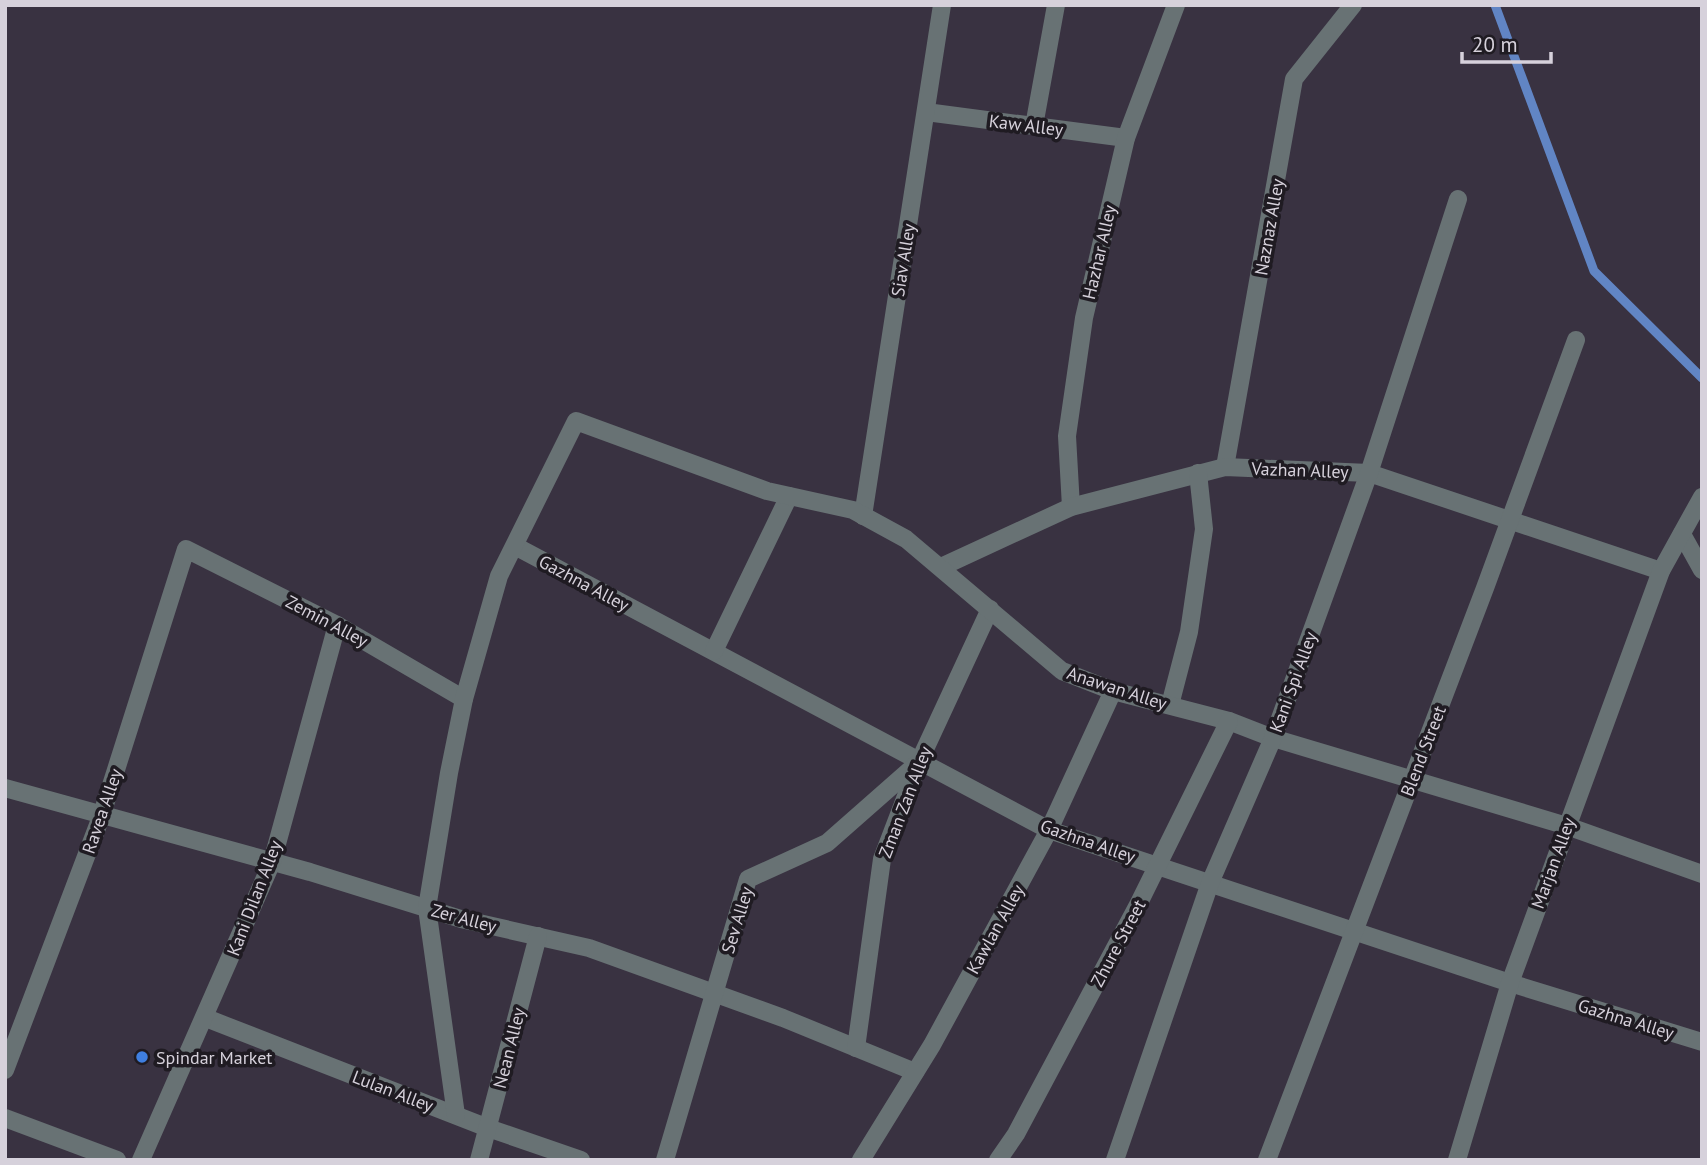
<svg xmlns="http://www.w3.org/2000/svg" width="1707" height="1165" font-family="'PT Sans',sans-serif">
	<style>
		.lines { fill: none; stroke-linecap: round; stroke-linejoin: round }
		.stream { stroke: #6185c4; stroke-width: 9 }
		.minor { stroke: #687274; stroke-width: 18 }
		.shop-dot { fill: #3f7fe0; stroke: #1f1b22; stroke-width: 2.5 }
		.labels { text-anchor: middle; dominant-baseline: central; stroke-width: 7; stroke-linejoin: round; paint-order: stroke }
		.street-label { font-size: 18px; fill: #d6d1db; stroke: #1f1b22 }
		.poi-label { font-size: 18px; fill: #d6d1db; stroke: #1f1b22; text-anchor: start }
	</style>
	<rect width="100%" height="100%" fill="#393241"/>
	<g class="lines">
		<path class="stream" d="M1495,5L1594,271L1702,378"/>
		<g class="minor">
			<path d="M926,112L1126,138"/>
			<path d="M1034,126L1056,5"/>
			<path d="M1225,467L1294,79L1353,5"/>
			<path d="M1071,507L1067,436L1084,318L1126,138L1176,5"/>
			<path d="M863,516L942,5"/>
			<path d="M1682,534L1702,570"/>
			<path d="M515,546L1049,830L1510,983L1702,1042"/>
			<path d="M941,567L1071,507L1225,467L1369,473L1661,571"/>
			<path d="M714,651L789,496"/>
			<path d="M1170,705L1189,632L1204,529L1198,473"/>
			<path d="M5,788L310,872L461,919L589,948L783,1018L915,1072"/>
			<path d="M206,1018L488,1128L581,1160"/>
			<path d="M856,1048L882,859L919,762L990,609"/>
			<path d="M5,1070L101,817L186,549L337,625L464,699"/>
			<path d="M456,1115L427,908L449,773L464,699L499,576L576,421L767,491L853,510L906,539L1062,671L1113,691L1229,721L1273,738L1567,826L1702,874"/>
			<path d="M5,1118L117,1160"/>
			<path d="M141,1160L272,862L337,625"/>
			<path d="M479,1160L538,936"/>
			<path d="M665,1160L748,879L827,843L919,762"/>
			<path d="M861,1160L932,1045L1049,830L1113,691"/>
			<path d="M998,1160L1016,1134L1139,903L1229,721"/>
			<path d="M1115,1160L1210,883L1273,738L1369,473L1458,199"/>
			<path d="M1267,1160L1485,588L1576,340"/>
			<path d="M1457,1160L1510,983L1661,571L1702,497"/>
		</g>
	</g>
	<circle class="shop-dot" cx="142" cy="1057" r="7"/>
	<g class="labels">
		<g class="street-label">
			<text transform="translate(1026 125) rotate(7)">Kaw Alley</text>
			<text transform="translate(1269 227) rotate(-80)">Naznaz Alley</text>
			<text transform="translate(1099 252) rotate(-77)">Hazhar Alley</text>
			<text transform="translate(903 260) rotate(-81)">Siav Alley</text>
			<text transform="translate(1300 470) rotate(2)">Vazhan Alley</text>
			<text transform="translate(584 583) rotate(28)">Gazhna Alley</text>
			<text transform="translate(327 621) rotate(28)">Zemin Alley</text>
			<text transform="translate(1293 682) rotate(-70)">Kani Spi Alley</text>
			<text transform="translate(1117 688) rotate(18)">Anawan Alley</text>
			<text transform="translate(1423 751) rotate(-69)">Blend Street</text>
			<text transform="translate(905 802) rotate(-69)">Zman Zan Alley</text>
			<text transform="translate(102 811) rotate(-71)">Ravea Alley</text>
			<text transform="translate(1088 841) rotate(19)">Gazhna Alley</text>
			<text transform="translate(1553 863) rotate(-70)">Marjan Alley</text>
			<text transform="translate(254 898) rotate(-69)">Kani Dilan Alley</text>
			<text transform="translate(464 918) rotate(15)">Zer Alley</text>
			<text transform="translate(737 920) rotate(-73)">Sev Alley</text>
			<text transform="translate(995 929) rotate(-61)">Kawlan Alley</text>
			<text transform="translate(1118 943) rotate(-62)">Zhure Street</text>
			<text transform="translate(1626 1019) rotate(17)">Gazhna Alley</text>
			<text transform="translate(509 1048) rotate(-76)">Nean Alley</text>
			<text transform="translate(393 1091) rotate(21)">Lulan Alley</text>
		</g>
		<g class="poi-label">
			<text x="156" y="1057">Spindar Market</text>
		</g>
	</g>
	<rect width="1707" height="1165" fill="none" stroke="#d6d1db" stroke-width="14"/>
	<path d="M1462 52v10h89v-10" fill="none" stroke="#d6d1db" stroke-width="3.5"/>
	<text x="1472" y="52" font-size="21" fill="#d6d1db" stroke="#1f1b22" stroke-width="5" paint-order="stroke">20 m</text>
</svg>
